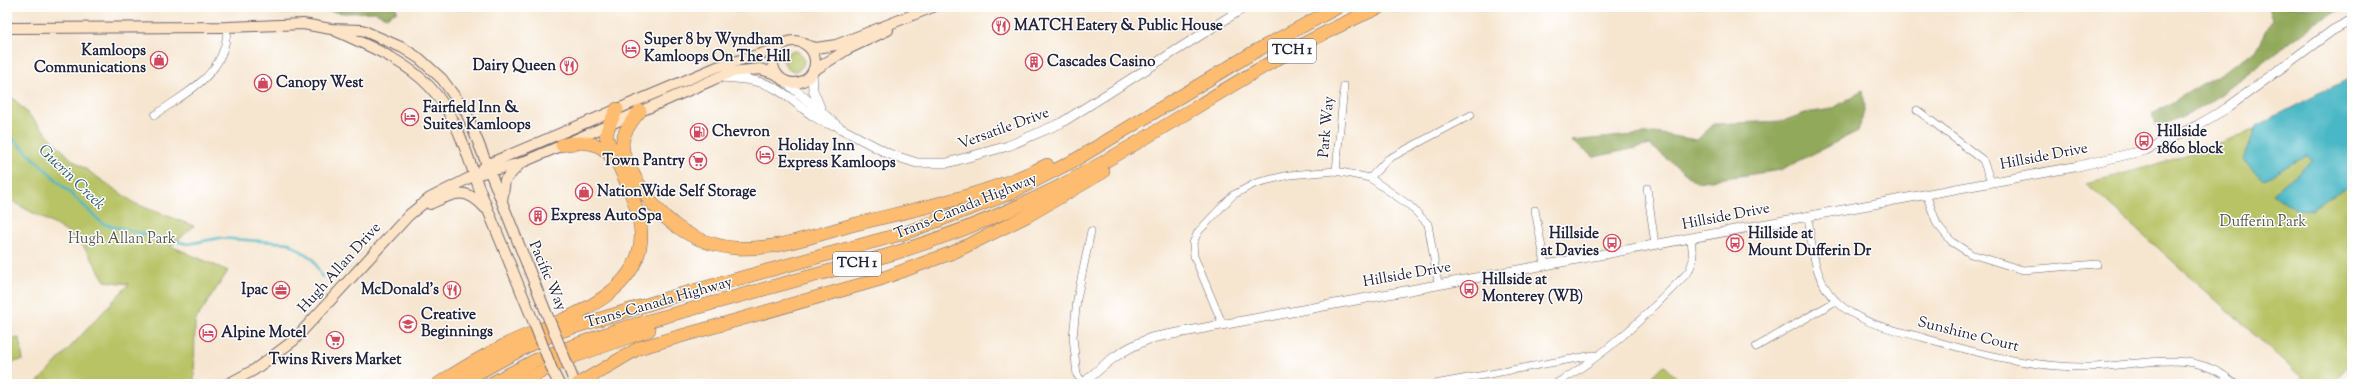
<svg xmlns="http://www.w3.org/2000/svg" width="2359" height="391" font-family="'Sorts Mill Goudy',serif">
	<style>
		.green { fill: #b7c365; stroke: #6c7250 }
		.forest { fill: #91a95a; stroke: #5a664a }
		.water { fill: #4ab7c5; stroke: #366c80 }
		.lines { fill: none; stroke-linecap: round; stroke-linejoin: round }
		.stream { stroke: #4ab7c5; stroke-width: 2.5 }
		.minor-casing { stroke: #6c666f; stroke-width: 8 }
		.tertiary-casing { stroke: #6c666f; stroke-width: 10 }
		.secondary-casing { stroke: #6c666f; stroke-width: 12 }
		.motorway-casing { stroke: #6c666f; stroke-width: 14 }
		.minor { stroke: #fff; stroke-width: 7 }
		.tertiary { stroke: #fff; stroke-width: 9 }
		.secondary { stroke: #fee4c6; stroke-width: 10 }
		.motorway { stroke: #fdbc70; stroke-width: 13 }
		.secondary-bridge-casing { stroke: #6c666f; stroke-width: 12; stroke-linecap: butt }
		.secondary-bridge { stroke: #fee4c6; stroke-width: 10 }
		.labels { text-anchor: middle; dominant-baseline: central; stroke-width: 3; stroke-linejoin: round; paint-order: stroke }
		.shield { fill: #fff; stroke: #646476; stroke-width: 1 }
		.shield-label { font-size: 14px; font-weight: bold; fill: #22223b }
		.poi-label { font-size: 15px; font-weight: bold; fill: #22223b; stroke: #fff; text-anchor: start }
		.street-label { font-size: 15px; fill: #22223b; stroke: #fff }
		.park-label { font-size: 15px; fill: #565a4a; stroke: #fff }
		.water-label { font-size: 16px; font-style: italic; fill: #325e72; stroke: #fff }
	</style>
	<rect width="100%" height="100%" fill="#fff"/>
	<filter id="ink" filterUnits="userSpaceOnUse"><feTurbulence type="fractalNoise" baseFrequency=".025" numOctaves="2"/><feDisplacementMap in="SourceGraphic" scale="8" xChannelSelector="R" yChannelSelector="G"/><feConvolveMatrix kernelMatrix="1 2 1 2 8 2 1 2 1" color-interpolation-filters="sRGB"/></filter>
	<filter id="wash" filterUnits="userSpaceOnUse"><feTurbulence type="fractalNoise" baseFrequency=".012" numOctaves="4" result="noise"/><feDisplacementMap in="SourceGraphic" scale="16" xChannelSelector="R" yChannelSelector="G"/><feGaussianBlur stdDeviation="0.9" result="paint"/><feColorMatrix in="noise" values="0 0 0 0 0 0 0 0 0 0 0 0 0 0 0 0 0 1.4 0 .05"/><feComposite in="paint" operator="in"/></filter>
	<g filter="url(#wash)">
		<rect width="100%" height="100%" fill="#f6e5cf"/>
		<g class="green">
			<circle cx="794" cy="61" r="10"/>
			<path d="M2352,82V362L2331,384H2309L2086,183C2142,170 2197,153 2251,131C2286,117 2319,99 2352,82Z"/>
			<path d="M7,92L71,159L136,204L194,226L171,246L228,271L195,321L194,384H36L129,284L105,281C98,270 91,256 83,246C63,225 33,215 9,199L10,195L7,191Z"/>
			<path d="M19,338L23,360L7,363V340Z"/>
			<path d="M1664,365L1683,384H1645Z"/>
		</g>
		<g class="forest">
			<path d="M304,7H396L397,11L386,17L375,12L343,13Z"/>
			<path d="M2268,7H2345L2317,22L2208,104L2157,128L2153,114L2256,51L2272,20Z"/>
			<path d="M1863,90L1865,108L1858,131L1781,170L1696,182L1650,145L1594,157L1571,141L1654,133L1697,140L1714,124L1783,121L1805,113L1832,109Z"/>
		</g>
		<path class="water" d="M2352,77V184L2311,209L2297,211L2273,193L2311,162L2307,155L2263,180L2244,160L2256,126Z"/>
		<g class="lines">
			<path class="stream" d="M7,133L103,224L188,244L219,238L289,243L313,259L322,277"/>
		</g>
	</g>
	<g filter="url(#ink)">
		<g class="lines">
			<defs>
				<g id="minor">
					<path d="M1917,110L1983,160L1991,182"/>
					<path d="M155,115C189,90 227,74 227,27"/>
					<path d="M1336,171L1344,86"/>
					<path d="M1370,178L1388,159L1471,115"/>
					<path d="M1647,188L1655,244"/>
					<path d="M1926,194L1937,224L1952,242L1971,254L2023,270L2097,264"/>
					<path d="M1535,210L1545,264"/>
					<path d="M1808,216C1812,245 1813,279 1836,301C1858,323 1891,329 1921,337C1976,353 2032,368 2090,367C2140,366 2194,346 2235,384"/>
					<path d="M1222,323L1194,256L1193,243L1198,232L1233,195L1256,183L1289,175L1336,171L1370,178L1409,205L1428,224L1438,283"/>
					<path d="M1756,347L1836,301"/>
					<path d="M1085,384L1077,375L1073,337L1077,299L1091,231"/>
					<path d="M1435,384L1594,355"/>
					<path d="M1555,384C1607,355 1648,314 1689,271L1693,260L1691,238"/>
				</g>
				<g id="tertiary">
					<path d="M812,72L813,90L821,110"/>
					<path d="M719,77C737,78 756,79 773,87C795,98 809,118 832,125"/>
					<path d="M787,83L840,128L889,154L917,163H947L1008,146L1061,123L1245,7"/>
					<path d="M1083,384C1106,362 1121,350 1151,338L2074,167L2146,150L2198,125L2227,108L2333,30L2352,20"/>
				</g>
				<g id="secondary">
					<path d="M7,28L227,27L303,24L331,29L362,30L403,48L420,59L442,79L466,112L548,317"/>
					<path d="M334,30C368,46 405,60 430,87C457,116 466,152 479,188C497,233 516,278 534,323"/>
					<circle cx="794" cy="62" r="21"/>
					<path d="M806,45L816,48L836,45L933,7"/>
					<path d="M813,71L848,49L888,30"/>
					<path d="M482,169L488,164L717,67L777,49"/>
					<path d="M502,201L505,180L519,165"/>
					<path d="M430,204C454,193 465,186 485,208"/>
					<path d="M568,366L575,384"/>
					<path d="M553,372L559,384"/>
					<path d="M228,384L254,370L293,341L409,215L430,198L475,175L521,163L731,72L760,69L776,74"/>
				</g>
				<g id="motorway">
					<path d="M640,111C615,140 619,149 637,181C658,218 691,244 735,248C775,251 818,234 856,224C920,208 988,195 1047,165"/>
					<path d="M562,145C582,141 600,140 613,159"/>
					<path d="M438,384C461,369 485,355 509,343C556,321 643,298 641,233C639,201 618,167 606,136L609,125L617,109"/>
					<path d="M457,384L533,343L561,331L675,296L905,233L1011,193L1075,160L1254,52L1338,7"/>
					<path d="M490,384L540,358L619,329L892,254C949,236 1006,214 1060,186C1169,130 1267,55 1380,7"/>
					<path d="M516,384L572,357L649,330"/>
					<path d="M578,384L639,348L881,279L954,252L1027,216L1103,172"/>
				</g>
			</defs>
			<use href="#minor" class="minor-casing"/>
			<use href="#tertiary" class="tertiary-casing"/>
			<use href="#secondary" class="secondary-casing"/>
			<use href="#motorway" class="motorway-casing"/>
			<use href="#minor" class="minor"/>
			<use href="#tertiary" class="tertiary"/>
			<use href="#secondary" class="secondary"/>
			<use href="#motorway" class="motorway"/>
			<defs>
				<g id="secondary-bridge">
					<path d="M548,317L568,366"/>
					<path d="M534,323L553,372"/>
				</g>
			</defs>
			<use href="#secondary-bridge" class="secondary-bridge-casing"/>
			<use href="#secondary-bridge" class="secondary-bridge"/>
		</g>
	</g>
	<defs>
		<symbol id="restaurant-ring" viewBox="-11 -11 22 22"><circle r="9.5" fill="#fff" stroke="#d1495b" stroke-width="1.5"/><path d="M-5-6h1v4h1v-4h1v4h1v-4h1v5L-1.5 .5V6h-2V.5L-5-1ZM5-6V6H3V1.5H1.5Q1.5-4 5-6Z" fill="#d1495b"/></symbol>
		<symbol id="hotel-ring" viewBox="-11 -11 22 22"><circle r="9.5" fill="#fff" stroke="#d1495b" stroke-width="1.5"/><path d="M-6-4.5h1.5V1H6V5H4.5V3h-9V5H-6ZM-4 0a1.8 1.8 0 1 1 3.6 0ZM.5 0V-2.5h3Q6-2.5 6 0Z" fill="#d1495b"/></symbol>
		<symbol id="shop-ring" viewBox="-11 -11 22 22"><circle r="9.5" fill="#fff" stroke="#d1495b" stroke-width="1.5"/><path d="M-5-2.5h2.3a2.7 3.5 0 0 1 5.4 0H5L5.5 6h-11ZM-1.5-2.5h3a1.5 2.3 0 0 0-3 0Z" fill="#d1495b"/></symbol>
		<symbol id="building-ring" viewBox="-11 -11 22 22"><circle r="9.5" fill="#fff" stroke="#d1495b" stroke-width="1.5"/><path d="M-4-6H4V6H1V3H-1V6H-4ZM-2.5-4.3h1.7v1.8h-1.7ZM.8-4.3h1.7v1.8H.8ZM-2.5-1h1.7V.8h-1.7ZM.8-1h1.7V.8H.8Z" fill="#d1495b"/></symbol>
		<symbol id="fuel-ring" viewBox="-11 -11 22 22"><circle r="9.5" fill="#fff" stroke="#d1495b" stroke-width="1.5"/><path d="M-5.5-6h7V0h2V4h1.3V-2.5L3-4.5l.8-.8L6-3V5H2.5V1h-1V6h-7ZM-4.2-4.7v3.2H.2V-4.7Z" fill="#d1495b"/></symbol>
		<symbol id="bus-ring" viewBox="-11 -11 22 22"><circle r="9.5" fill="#fff" stroke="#d1495b" stroke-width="1.5"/><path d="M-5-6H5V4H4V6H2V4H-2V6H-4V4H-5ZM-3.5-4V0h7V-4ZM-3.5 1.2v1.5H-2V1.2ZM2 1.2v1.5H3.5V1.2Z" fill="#d1495b"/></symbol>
		<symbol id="supermarket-ring" viewBox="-11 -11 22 22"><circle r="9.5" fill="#fff" stroke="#d1495b" stroke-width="1.5"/><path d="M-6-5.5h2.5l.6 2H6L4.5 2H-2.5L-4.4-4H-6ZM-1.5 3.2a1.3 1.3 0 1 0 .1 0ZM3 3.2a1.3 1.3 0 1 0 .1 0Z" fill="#d1495b"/></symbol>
		<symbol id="office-ring" viewBox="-11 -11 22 22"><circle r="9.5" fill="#fff" stroke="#d1495b" stroke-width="1.5"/><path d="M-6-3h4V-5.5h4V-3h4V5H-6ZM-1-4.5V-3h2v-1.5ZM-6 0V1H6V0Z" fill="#d1495b"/></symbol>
		<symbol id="school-ring" viewBox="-11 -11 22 22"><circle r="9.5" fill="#fff" stroke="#d1495b" stroke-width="1.5"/><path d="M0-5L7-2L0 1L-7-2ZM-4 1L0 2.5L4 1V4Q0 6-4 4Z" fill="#d1495b"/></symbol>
	</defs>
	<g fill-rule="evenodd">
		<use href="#restaurant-ring" x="991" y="16" width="20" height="20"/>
		<use href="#hotel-ring" x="621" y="39" width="20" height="20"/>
		<use href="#shop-ring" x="149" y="50" width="20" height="20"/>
		<use href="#building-ring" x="1024" y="52" width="20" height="20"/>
		<use href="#restaurant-ring" x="559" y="56" width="20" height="20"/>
		<use href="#shop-ring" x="253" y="73" width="20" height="20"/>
		<use href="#hotel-ring" x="400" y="107" width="20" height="20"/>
		<use href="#fuel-ring" x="689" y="122" width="20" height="20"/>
		<use href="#bus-ring" x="2134" y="131" width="20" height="20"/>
		<use href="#hotel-ring" x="755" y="145" width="20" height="20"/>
		<use href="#supermarket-ring" x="688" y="151" width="20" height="20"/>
		<use href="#shop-ring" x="574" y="182" width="20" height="20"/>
		<use href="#building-ring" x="528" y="206" width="20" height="20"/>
		<use href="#bus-ring" x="1602" y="233" width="20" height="20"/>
		<use href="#bus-ring" x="1725" y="233" width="20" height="20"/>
		<use href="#bus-ring" x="1459" y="279" width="20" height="20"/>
		<use href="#office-ring" x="271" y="280" width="20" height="20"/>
		<use href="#restaurant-ring" x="442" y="280" width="20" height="20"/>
		<use href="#school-ring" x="398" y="314" width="20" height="20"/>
		<use href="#hotel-ring" x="198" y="323" width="20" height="20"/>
		<use href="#supermarket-ring" x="325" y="330" width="20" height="20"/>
	</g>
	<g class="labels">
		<g class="shield">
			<rect x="1268" y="39" width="48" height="24" rx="3"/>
			<rect x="833" y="252" width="48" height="24" rx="3"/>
		</g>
		<g class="shield-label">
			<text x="1292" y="51">TCH 1</text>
			<text x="857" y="264">TCH 1</text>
		</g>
		<g class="poi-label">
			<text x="1014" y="26">MATCH Eatery &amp; Public House</text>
			<text x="644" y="40">Super 8 by Wyndham<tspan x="644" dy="17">Kamloops On The Hill</tspan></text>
			<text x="146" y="51" text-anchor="end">Kamloops<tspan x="146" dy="17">Communications</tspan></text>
			<text x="1047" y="62">Cascades Casino</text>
			<text x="556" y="66" text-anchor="end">Dairy Queen</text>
			<text x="276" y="83">Canopy West</text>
			<text x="423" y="108">Fairfield Inn &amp;<tspan x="423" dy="17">Suites Kamloops</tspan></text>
			<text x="712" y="132">Chevron</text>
			<text x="2157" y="132">Hillside<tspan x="2157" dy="17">1860 block</tspan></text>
			<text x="778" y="146">Holiday Inn<tspan x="778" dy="17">Express Kamloops</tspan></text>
			<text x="685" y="161" text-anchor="end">Town Pantry</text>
			<text x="597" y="192">NationWide Self Storage</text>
			<text x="551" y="216">Express AutoSpa</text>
			<text x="1599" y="234" text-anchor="end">Hillside<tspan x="1599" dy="17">at Davies</tspan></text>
			<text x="1748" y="234">Hillside at<tspan x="1748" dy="17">Mount Dufferin Dr</tspan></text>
			<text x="1482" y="280">Hillside at<tspan x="1482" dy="17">Monterey (WB)</tspan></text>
			<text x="268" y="290" text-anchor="end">Ipac</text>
			<text x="439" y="290" text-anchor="end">McDonald's</text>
			<text x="421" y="315">Creative<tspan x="421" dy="17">Beginnings</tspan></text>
			<text x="221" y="333">Alpine Motel</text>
			<text x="335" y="360" text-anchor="middle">Twins Rivers Market</text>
		</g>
		<g class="street-label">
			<text transform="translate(1327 127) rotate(-85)">Park Way</text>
			<text transform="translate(1004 129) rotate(-20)">Versatile Drive</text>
			<text transform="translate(2044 157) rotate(-11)">Hillside Drive</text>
			<text transform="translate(966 207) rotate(-22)">Trans-Canada Highway</text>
			<text transform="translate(1726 217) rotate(-11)">Hillside Drive</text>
			<text transform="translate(340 268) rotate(-48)">Hugh Allan Drive</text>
			<text transform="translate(1407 275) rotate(-10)">Hillside Drive</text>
			<text transform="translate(547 276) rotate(67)">Pacific Way</text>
			<text transform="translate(659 303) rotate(-16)">Trans-Canada Highway</text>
			<text transform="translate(1968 335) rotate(14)">Sunshine Court</text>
		</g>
		<g class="park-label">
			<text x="2263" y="222">Dufferin Park</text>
			<text x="122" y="239">Hugh Allan Park</text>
		</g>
		<g class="water-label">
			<text transform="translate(71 178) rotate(44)">Guerin Creek</text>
		</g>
	</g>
	<rect width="2359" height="391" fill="none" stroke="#fff" stroke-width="24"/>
</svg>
